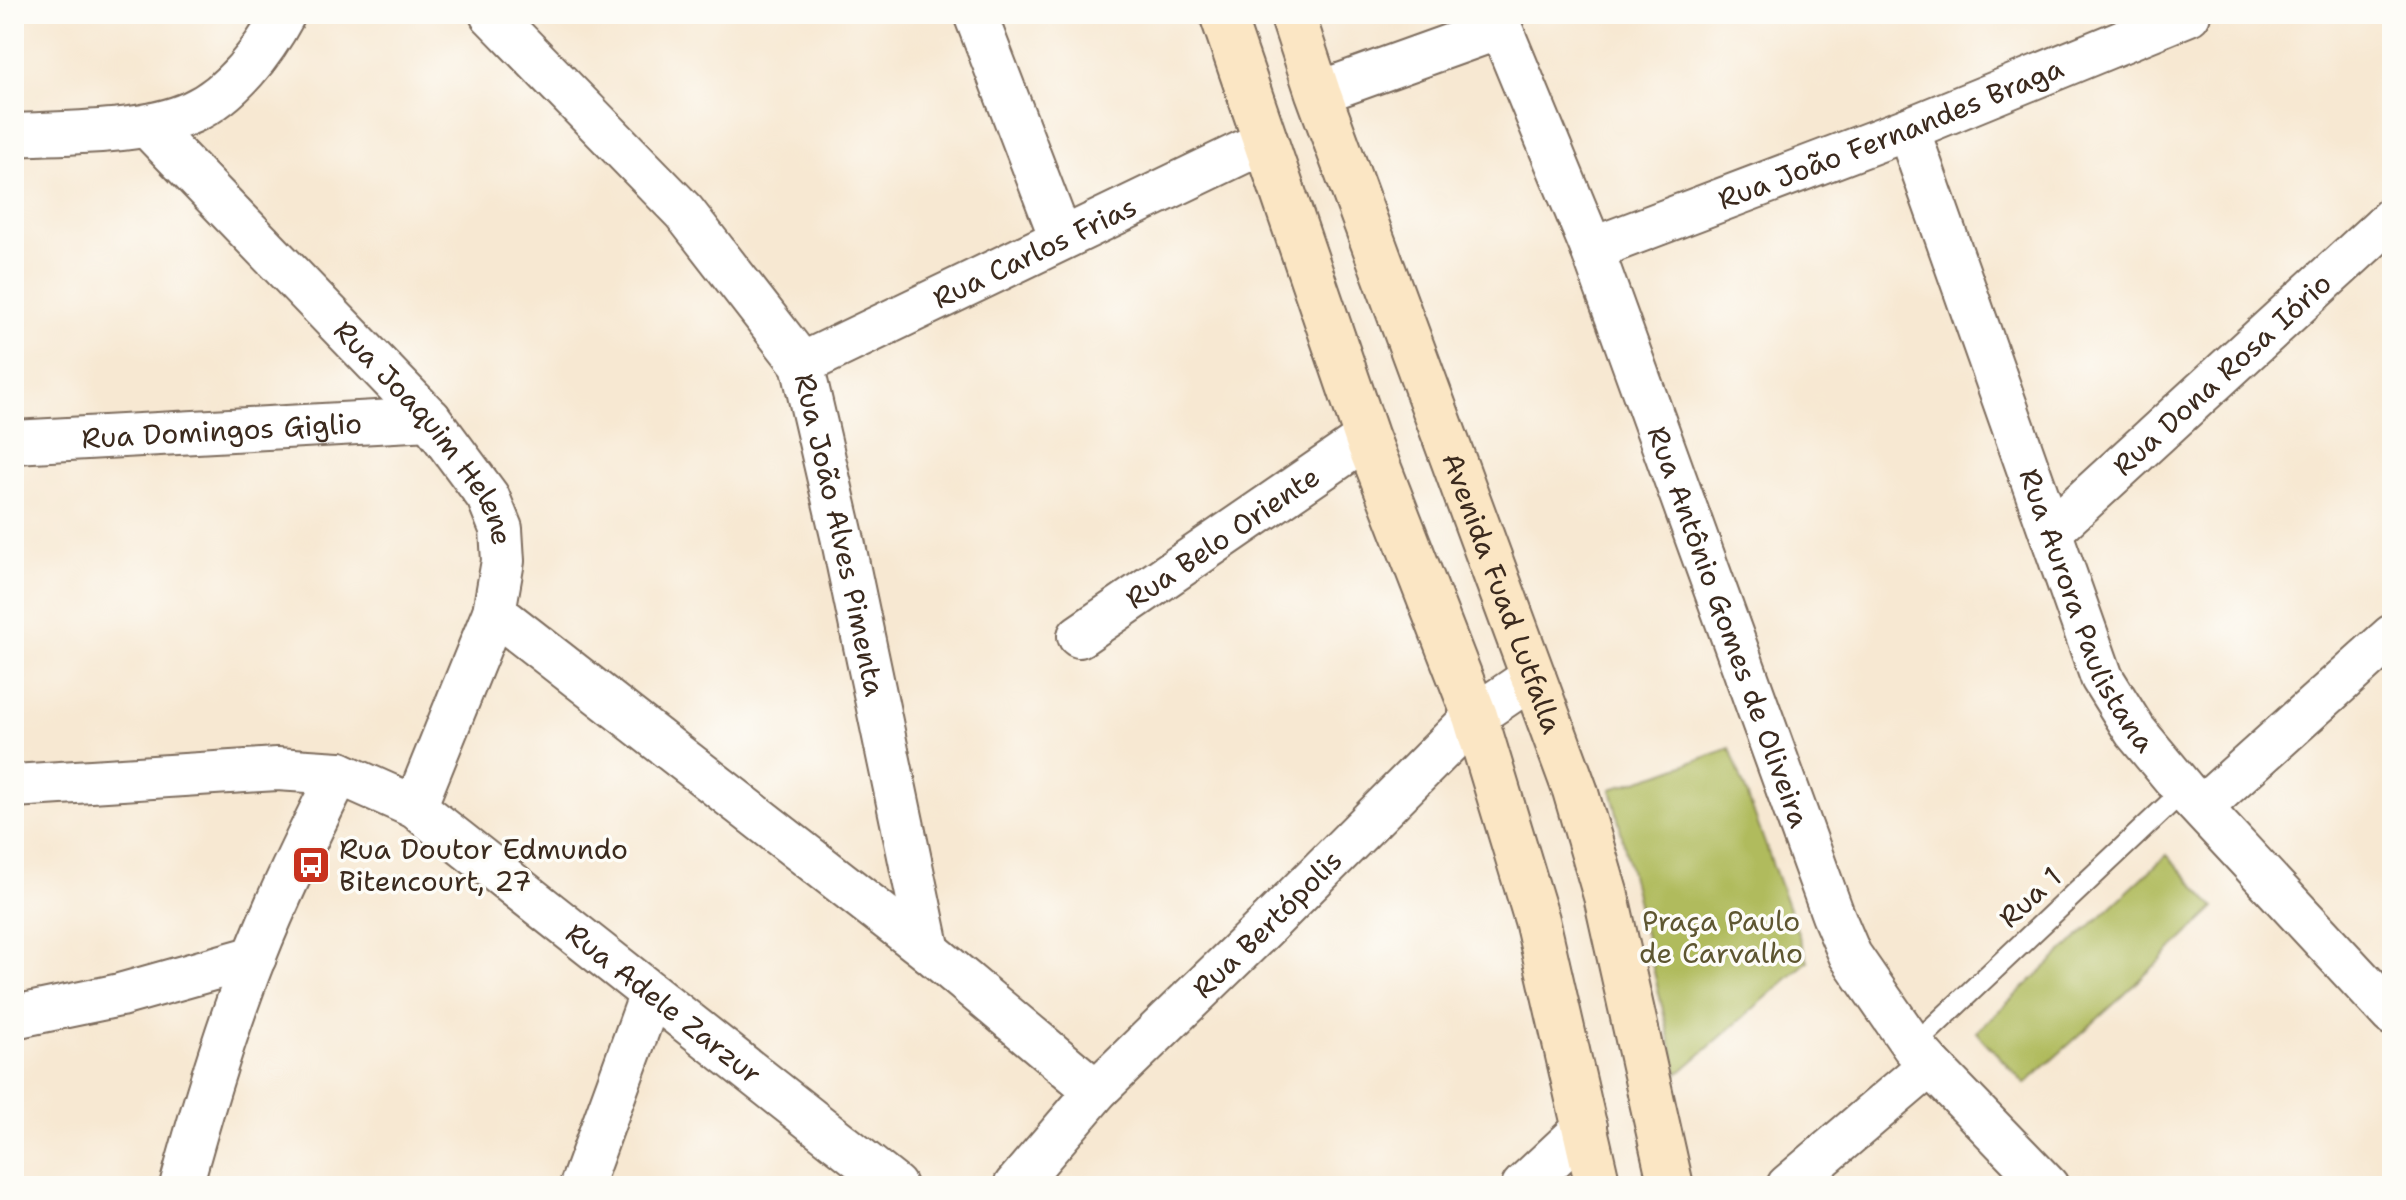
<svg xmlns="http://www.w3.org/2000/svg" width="2406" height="1200" font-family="'Shantell Sans',sans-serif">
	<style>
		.green { fill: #b0bb5d; stroke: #76723e; stroke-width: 2 }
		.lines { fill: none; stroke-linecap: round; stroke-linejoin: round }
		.lane-casing { stroke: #7d6c5d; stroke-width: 24 }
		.street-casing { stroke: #7d6c5d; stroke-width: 46 }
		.secondary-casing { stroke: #7d6c5d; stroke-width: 48 }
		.lane { stroke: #fff; stroke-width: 20 }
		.street { stroke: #fff; stroke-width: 42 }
		.secondary { stroke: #fbe6c4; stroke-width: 44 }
		.labels { text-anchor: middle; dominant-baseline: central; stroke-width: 7; stroke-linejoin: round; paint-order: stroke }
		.street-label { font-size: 28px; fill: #3b2a1e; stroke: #fdfcf7 }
		.poi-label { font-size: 28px; fill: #3b2a1e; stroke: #fdfcf7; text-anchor: start }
		.park-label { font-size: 28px; fill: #5e5631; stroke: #fdfcf7 }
	</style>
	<rect width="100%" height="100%" fill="#fdfcf7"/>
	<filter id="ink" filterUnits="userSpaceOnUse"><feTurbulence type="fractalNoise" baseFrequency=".0125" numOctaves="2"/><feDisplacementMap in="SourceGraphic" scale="16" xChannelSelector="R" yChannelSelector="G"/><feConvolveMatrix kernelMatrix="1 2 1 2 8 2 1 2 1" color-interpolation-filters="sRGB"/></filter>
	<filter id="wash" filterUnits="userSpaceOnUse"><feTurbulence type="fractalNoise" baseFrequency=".006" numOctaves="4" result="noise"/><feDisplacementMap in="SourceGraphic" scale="32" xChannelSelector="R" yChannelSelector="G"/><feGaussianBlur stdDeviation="1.8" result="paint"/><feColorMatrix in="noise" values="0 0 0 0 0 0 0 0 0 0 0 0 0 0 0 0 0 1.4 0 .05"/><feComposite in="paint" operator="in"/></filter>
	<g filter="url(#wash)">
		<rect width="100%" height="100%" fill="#f7e8d2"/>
		<g class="green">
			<path d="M1730,748L1808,961L1678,1074L1611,789L1659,774Z"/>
			<path d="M2167,855L2215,908L2124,995L2025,1084L1976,1032Z"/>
		</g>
	</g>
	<g filter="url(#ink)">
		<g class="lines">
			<defs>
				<path id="lane" d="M1913,1046L2184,790"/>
				<g id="street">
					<path id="s1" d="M491,14L684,212L802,364L842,536L929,951"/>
					<path d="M975,14L1061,238"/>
					<path id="s2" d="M1495,14L1592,249L1833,915L1850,955L1913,1046L1930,1065L2047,1186"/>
					<path d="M1318,93L1499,28"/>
					<path id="s3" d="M147,126L430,419L488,497L501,529L503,561L494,612L415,807"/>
					<path id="s4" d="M1908,129L2102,678L2135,731L2184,790L2392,1014"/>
					<path d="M14,135C67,132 144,134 192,112C232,94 264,51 284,14"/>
					<path id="s5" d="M1592,249L1908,129L2189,14"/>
					<path id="s6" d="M802,364L1266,141"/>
					<path id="s7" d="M14,442L430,419"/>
					<path id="s8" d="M2051,531L2392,218"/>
					<path d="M494,612L929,951L1096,1091"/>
					<path id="s9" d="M1079,636L1367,438"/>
					<path id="s10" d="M14,786L277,769L339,773L415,807L895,1186"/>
					<path d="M2202,807L2392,636"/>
					<path d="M14,1017L120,995L255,957"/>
					<path d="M181,1186C202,1109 225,1032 254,958C279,894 309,834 339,773"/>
					<path d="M581,1186L651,994"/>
					<path id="s11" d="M1015,1186L1096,1091L1265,927L1475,716L1534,676"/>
					<path d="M1523,1186L1586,1127"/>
					<path d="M1788,1186L1930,1065"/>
				</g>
				<g id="secondary">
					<path d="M1222,14L1367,438L1475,716L1537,920L1598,1186"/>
					<path id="s12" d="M1292,14L1318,93L1575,790L1606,896L1671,1186"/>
				</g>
			</defs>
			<use href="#lane" class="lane-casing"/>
			<use href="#street" class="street-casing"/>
			<use href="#secondary" class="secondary-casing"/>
			<use href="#lane" class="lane"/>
			<use href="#street" class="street"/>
			<use href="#secondary" class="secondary"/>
		</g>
	</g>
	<defs>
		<symbol id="bus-square" viewBox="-11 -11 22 22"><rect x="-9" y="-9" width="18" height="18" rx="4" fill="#c8321e" stroke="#fdfcf7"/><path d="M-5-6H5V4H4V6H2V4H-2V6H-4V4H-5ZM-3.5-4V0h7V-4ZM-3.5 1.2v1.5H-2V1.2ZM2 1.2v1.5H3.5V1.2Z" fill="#fff"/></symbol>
	</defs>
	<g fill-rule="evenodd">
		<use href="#bus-square" x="289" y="843" width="44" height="44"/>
	</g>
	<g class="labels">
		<g class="street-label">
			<text stroke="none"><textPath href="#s5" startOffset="320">Rua João Fernandes Braga</textPath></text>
			<text stroke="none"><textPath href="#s6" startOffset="258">Rua Carlos Frias</textPath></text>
			<text stroke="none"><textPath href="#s8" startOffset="232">Rua Dona Rosa Iório</textPath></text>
			<text stroke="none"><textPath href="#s7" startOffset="208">Rua Domingos Giglio</textPath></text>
			<text stroke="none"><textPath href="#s3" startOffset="416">Rua Joaquim Helene</textPath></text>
			<text stroke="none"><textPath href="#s1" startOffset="644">Rua João Alves Pimenta</textPath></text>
			<text stroke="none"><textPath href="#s9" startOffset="174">Rua Belo Oriente</textPath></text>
			<text stroke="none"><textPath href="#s12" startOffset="616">Avenida Fuad Lutfalla</textPath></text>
			<text stroke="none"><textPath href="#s4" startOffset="514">Rua Aurora Paulistana</textPath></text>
			<text stroke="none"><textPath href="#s2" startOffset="656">Rua Antônio Gomes de Oliveira</textPath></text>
			<text transform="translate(2030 897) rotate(-43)">Rua 1</text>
			<text stroke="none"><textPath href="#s11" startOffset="364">Rua Bertópolis</textPath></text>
			<text stroke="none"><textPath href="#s10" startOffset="726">Rua Adele Zarzur</textPath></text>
		</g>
		<g class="poi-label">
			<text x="339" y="849">Rua Doutor Edmundo<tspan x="339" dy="32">Bitencourt, 27</tspan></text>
		</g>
		<g class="park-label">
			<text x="1721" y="921">Praça Paulo<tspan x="1721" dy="32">de Carvalho</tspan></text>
		</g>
	</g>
	<rect width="2406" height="1200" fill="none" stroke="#fdfcf7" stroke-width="48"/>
</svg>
